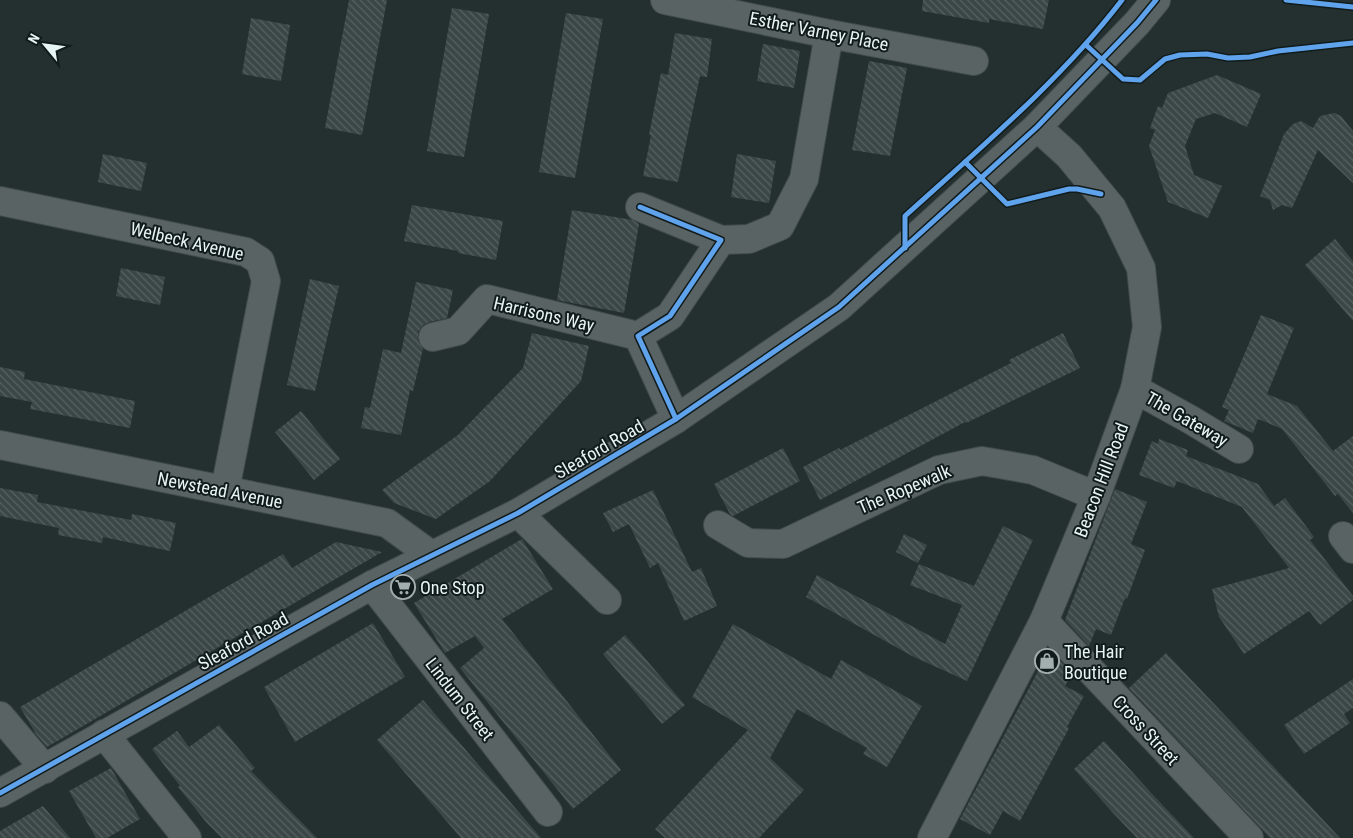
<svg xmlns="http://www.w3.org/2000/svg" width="1353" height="838" font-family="'Roboto Condensed',sans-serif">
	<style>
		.building { fill: url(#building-back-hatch) }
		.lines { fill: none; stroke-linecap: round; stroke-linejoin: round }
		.street-casing { stroke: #414c4c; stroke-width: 30 }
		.secondary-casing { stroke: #414c4c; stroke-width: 30 }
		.street { stroke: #5a6363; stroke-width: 28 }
		.secondary { stroke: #5a6363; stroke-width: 28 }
		.cycleway-casing { stroke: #111b1b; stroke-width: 8 }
		.cycleway { stroke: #60a3ed; stroke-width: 5 }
		.labels { text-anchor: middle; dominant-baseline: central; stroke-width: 4; stroke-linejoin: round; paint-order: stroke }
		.street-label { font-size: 18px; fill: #e7f4f4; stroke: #111b1b }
		.poi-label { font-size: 18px; fill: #e7f4f4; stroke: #111b1b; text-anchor: start }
	</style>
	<defs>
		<pattern id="building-back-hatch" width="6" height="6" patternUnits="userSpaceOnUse" patternTransform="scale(1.25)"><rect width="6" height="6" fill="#3b4646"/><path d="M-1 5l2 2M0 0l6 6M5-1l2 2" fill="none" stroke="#576161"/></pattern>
	</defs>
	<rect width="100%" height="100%" fill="#243030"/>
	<g class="building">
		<path d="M349,0H387L362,135L325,128Z"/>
		<path d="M923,0H1049L1043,29L989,19V23L922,11Z"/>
		<path d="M452,8L489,14L464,157L427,151Z"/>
		<path d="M566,13L603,19L575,178L539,172Z"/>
		<path d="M251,18L290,25L281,81L242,74Z"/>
		<path d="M675,33L712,39L707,77L700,76L678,182L643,176L651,135H649L661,73L668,75Z"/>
		<path d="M763,44L800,51L794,88L757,81Z"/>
		<path d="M869,61L907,68L890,156L852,150Z"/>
		<path d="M1217,75L1261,94L1247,127L1215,113L1196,119L1185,146L1194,175L1222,186L1208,218L1168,202L1149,146L1155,130L1150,128L1158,106L1162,108L1168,93Z"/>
		<path d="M1334,113L1341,116L1353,131V183L1318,150L1292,208L1282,205L1273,210L1270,200L1260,196L1284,134L1293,124L1301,121L1313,128L1320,116Z"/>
		<path d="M103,154L147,163L141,191L98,182Z"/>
		<path d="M737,154L776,161L769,203L731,197Z"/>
		<path d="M412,205L503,221L496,260L458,253V251L404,241Z"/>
		<path d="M572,210L633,220L639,224L624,313L557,300Z"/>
		<path d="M1335,239L1353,261V321L1305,265Z"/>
		<path d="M121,268L165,277L160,305L116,296Z"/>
		<path d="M310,279L339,286L315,391L287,385Z"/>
		<path d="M416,282L453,290L447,318L429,322L423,325L418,332V341L423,349L413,391L410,390L401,435L361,428L365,407L370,408L383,349L401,353Z"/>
		<path d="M1261,315L1294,328L1267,394L1297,406L1333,451L1353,436V513L1338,494L1335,496L1282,429L1258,419L1253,433L1224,421L1229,410L1222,407Z"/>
		<path d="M532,333L589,346L581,381L490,481L436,519L394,503L382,490L458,435L523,368Z"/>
		<path d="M1063,333L1080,368L966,423L965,422L820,500L803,467L839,448L840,450L1011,363L1009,360Z"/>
		<path d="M0,367L25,372L24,379L135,401L130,428L30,409L32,402L0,396Z"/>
		<path d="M301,411L340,459L314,480L275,432Z"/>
		<path d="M1159,439L1188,450L1186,456L1258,484L1274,506L1285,498L1314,537L1310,540L1353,596V600L1320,625L1309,611L1244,654L1219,617L1212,589L1289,568L1242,507L1177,481L1174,488L1139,475L1152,441L1158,444Z"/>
		<path d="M783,448L800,481L733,516L730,514L714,484Z"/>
		<path d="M0,488L38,495L37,502L131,520L132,514L176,523L170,551L103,537L102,543L58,535L59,528L0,516Z"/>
		<path d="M1115,489L1147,502L1131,544L1145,550L1127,599L1125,598L1111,635L1096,629L1089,646L1065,620Z"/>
		<path d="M653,490L692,572L701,568L717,606L684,621L658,563L650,568L629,524L613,532L603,513Z"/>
		<path d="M1003,526L1033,540L967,681L912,656L806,597L817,575L945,644L962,605L910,585L919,564L974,586Z"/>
		<path d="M904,534L927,545L918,563L896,552Z"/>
		<path d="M522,539L553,589L502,619L621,770L573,809L460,668L484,648L475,636L445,653L414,603Z"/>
		<path d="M336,542L382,552L47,747L36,734L20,707L283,554L292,568Z"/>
		<path d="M373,623L405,677L295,742L264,687Z"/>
		<path d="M733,624L831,679L841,660L922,706L887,767L863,754L867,748L797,709L770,758L804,790L759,838H665L655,829L748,730L692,697Z"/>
		<path d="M625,635L685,705L662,724L603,654Z"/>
		<path d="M1166,653L1270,763L1340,838H1270L1129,688Z"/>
		<path d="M1047,654H1054L1072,673L1065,686L1084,696L1067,727L1069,728L1020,821L1003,811L990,835L960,819Z"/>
		<path d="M1353,679V708L1344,714L1350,723L1304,754L1284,725Z"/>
		<path d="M423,700L541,838H461L377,740Z"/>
		<path d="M219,725L255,768L251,771L317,838H222L206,822L178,787L180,786L152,749L177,731L189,747Z"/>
		<path d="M1104,741L1154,796L1194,838H1137L1114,814L1074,769Z"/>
		<path d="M111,768L140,819L107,838H96L69,791Z"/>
		<path d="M43,806L70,838H0V831Z"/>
	</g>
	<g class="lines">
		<defs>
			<g id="street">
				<path d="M665,0L829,34L974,61"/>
				<path d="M0,201L246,252L260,261L266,281L225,490"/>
				<path d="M640,207L721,240L670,316L638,336L676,419"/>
				<path d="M721,240L749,239L780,226L804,179L829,34"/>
				<path d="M433,337L458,331L487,299L638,336"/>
				<path d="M1135,389L1191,420L1239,449"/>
				<path d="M0,445L387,523L431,555"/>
				<path d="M518,513L607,600"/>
				<path d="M718,525L748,543L783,544L939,470L982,461L1033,470L1096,496"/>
				<path d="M1343,536L1353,549"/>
				<path d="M372,585L548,812"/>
				<path d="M1044,621L1249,838"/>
				<path d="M0,716L45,769"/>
				<path d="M104,734L187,838"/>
				<path d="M932,838L1044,621L1096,496L1135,389L1147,327L1141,268L1112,208L1069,156L1037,127"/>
			</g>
			<path id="secondary" d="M0,793L372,585L518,513L676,419L839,307L1037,127L1137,23L1156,0"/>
		</defs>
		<use href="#street" class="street-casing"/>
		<use href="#secondary" class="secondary-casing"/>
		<use href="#street" class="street"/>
		<use href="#secondary" class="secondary"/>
		<defs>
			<g id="cycleway">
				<path d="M1286,0L1353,7"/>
				<path d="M1086,45L1123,79L1140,80L1165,59L1180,55L1207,54L1228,58L1250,57L1278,51L1353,43"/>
				<path d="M965,162L1007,204L1069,189H1077L1101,194"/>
				<path d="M640,207L721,240L670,316L638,336L676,419"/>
				<path d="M905,248V216C980,148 1060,81 1122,0"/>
				<path d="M0,793L372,585L518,513L676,419L839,307L1037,127L1137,23L1156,0"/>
			</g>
		</defs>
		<use href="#cycleway" class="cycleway-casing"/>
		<use href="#cycleway" class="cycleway"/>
	</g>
	<defs>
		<symbol id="supermarket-ring" viewBox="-11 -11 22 22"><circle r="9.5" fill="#111b1b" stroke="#a3afaf" stroke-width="1.5"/><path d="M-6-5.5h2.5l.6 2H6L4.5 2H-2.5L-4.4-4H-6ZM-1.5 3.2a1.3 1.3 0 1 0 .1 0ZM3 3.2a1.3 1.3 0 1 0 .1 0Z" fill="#a3afaf"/></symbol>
		<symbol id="shop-ring" viewBox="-11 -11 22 22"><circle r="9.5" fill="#111b1b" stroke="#a3afaf" stroke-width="1.5"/><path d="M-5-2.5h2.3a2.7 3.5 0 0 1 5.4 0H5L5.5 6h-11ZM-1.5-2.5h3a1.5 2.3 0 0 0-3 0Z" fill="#a3afaf"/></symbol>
	</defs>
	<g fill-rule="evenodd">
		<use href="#supermarket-ring" x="389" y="573" width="28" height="28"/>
		<use href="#shop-ring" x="1033" y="647" width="28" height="28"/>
	</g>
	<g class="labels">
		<g class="street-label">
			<text transform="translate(819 31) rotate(11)">Esther Varney Place</text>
			<text transform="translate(187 241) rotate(13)">Welbeck Avenue</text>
			<text transform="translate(544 314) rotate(13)">Harrisons Way</text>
			<text transform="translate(1187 419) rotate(30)">The Gateway</text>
			<text transform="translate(599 449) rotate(-30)">Sleaford Road</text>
			<text transform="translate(1101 480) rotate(-69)">Beacon Hill Road</text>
			<text transform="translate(904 489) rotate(-23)">The Ropewalk</text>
			<text transform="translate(220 490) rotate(11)">Newstead Avenue</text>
			<text transform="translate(243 641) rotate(-29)">Sleaford Road</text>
			<text transform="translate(460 699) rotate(52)">Lindum Street</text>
			<text transform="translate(1146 730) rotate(47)">Cross Street</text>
		</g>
		<g class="poi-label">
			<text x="420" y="587">One Stop</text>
			<text x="1064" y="651">The Hair<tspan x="1064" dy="21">Boutique</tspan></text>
		</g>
	</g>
	<g transform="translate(45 45) rotate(299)" stroke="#111b1b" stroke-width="4" paint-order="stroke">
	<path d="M0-4L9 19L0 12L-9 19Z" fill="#e7f4f4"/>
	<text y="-8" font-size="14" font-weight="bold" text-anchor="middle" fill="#e7f4f4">N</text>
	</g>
</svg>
